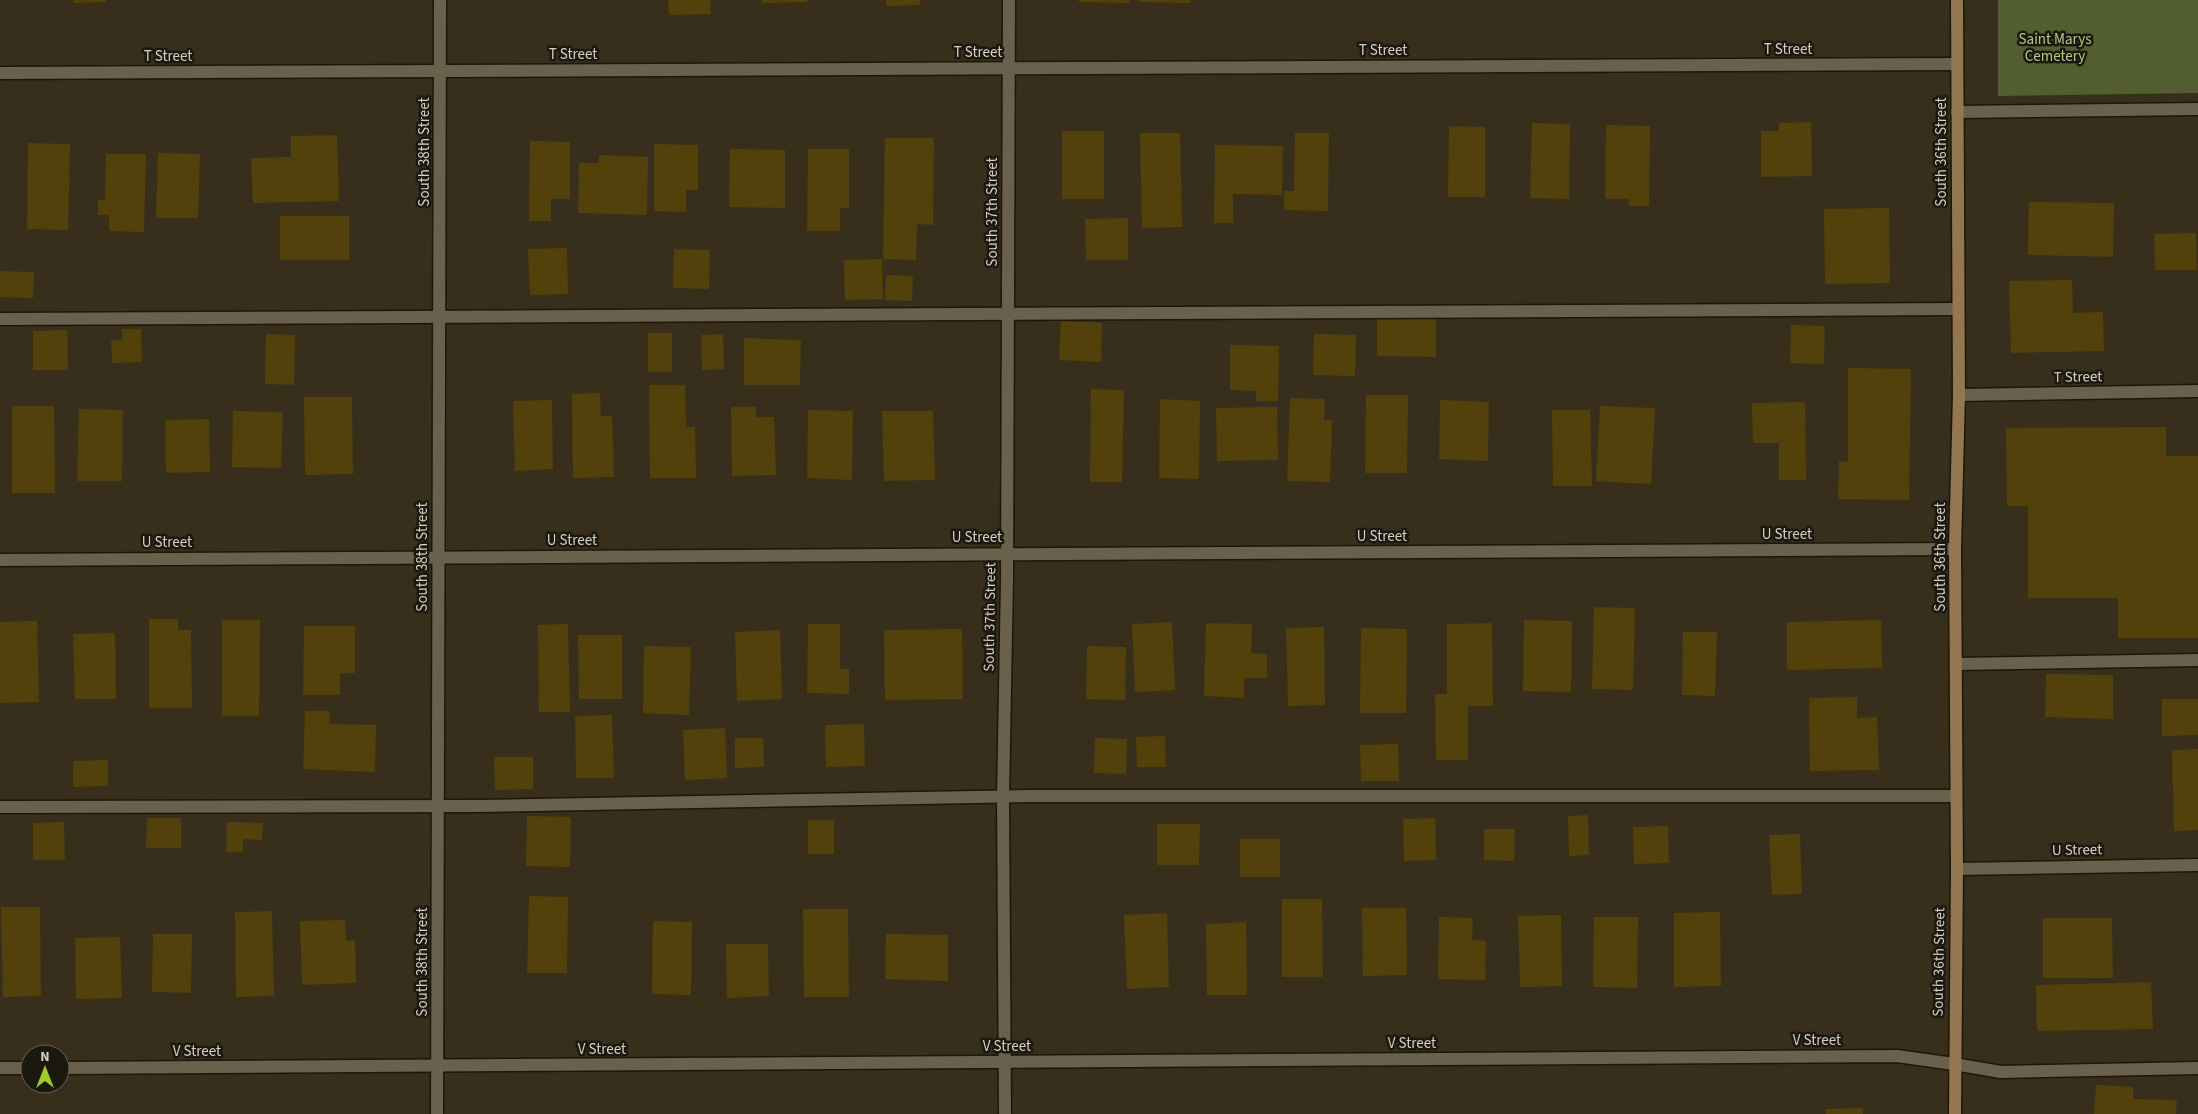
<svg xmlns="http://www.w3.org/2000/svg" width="2198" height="1114" font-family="'Source Sans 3',sans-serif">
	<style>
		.green { fill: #525d30 }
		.building { fill: #53410b }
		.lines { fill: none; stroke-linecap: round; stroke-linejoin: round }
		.service-casing { stroke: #1e1704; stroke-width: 15 }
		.minor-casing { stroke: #1e1704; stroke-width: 15 }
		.secondary-casing { stroke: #1e1704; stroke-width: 15 }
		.service { stroke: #69614b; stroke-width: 12 }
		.minor { stroke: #69614b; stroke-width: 12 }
		.secondary { stroke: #937752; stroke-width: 12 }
		.labels { text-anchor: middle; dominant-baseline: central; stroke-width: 5; stroke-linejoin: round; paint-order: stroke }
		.park-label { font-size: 15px; fill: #b7ca7e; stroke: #1b180f }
		.street-label { font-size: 15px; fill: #d6d1c5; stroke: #1b180f }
	</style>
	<rect width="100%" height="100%" fill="#372f1b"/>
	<path class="green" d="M1998,0H2198V93L1998,96Z"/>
	<g class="building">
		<path d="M73,0H106V2L73,3Z"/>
		<path d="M668,0H710L711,14L669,15Z"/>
		<path d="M762,0H807V2L762,3Z"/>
		<path d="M886,0H920V5L886,6Z"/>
		<path d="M1079,0H1130V3L1079,2Z"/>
		<path d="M1139,0H1191V3L1139,2Z"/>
		<path d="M1811,122L1812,176L1761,177V131H1779V123Z"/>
		<path d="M1532,123L1570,124L1569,199L1530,198Z"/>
		<path d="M1606,125L1650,126L1649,206H1629V199H1605Z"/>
		<path d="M1449,126L1485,127V197H1448Z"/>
		<rect x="1062" y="131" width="42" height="68"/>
		<path d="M1140,133H1180L1182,227L1142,228Z"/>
		<path d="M1295,133H1329L1328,211L1284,210V191H1294Z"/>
		<path d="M337,135L339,201L253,203L251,158L291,157V136Z"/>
		<path d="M885,138H934L933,225L917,224L916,260L883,259Z"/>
		<path d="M530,141L570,142V199H551V221H529Z"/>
		<path d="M28,143L70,144L68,230L27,229Z"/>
		<path d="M654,144L698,145V190H686V212L654,211Z"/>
		<path d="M1215,145L1283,146L1282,195L1233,194V223H1214Z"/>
		<path d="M730,149L785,150V208L729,207Z"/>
		<path d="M808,149H849V208H840V231H807Z"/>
		<path d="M158,153L200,154L198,218H156Z"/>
		<path d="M106,154H146L144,232L109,231V215H98V200H105Z"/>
		<path d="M599,155L648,157L647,215L578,213L579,163H599Z"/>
		<path d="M2029,202L2114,203L2113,257L2028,255Z"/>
		<path d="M1889,208L1890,283L1825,284L1824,209Z"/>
		<rect x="280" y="216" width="69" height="44"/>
		<path d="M1128,218V260H1086L1085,219Z"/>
		<path d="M2196,233L2197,270H2155L2154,234Z"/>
		<path d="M567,248L568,294L530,295L528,249Z"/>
		<path d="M674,249L710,250L709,289L673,288Z"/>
		<path d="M882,259L883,299L845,300L844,260Z"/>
		<path d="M0,271L34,272L33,298L0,297Z"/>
		<path d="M886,275L913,276L912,301L885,300Z"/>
		<path d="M2072,280L2073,313L2103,312L2104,351L2011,353L2009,281Z"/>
		<path d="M1377,319H1436V357L1377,356Z"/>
		<path d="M1061,321L1102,323L1101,362L1059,360Z"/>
		<path d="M1791,325L1825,326L1824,364L1790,363Z"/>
		<path d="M122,329H141L142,362L112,363L111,340H122Z"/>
		<path d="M67,330L68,370H33V331Z"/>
		<rect x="648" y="333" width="24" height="39"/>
		<path d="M266,334L295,335L294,385L265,384Z"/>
		<path d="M723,334L724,369L702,370L701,335Z"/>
		<path d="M1314,334L1356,335L1355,376L1313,375Z"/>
		<path d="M744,338L801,340L800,385H744Z"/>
		<path d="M1230,345L1279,346L1278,401H1256V391L1230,390Z"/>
		<path d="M1848,368L1911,369L1909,500L1838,499L1839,461L1848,462Z"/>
		<path d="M649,385H685L686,427H695L696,478H650Z"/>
		<path d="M1091,389L1124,390L1122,482H1090Z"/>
		<path d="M600,393L601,416H612L614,477L573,478L572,394Z"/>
		<path d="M1366,395H1408L1407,473H1365Z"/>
		<path d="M304,397H352L353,474L305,475Z"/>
		<path d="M1290,398L1325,399L1324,420H1332L1330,482L1287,481Z"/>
		<path d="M1160,399L1200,401L1199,479L1159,478Z"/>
		<path d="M552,400L553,469L515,471L513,401Z"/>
		<path d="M1440,400L1489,402L1488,461L1439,459Z"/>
		<path d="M1805,402L1806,480H1779V443H1753L1752,403Z"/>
		<path d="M12,406H54L55,493H12Z"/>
		<path d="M1600,406L1655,408L1651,484L1596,481Z"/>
		<path d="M731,407H756V417H774L776,475L732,476Z"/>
		<path d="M1277,407L1278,460L1217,461L1216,408Z"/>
		<path d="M79,409L123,410L122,481H77Z"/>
		<path d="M808,410L853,411L852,480L807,478Z"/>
		<path d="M1552,410H1590L1592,486H1553Z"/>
		<path d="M233,411L283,412L281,468L232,467Z"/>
		<path d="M882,411H933L935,480L884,481Z"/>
		<path d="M209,419L210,472L166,473L165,420Z"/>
		<path d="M2166,427V456H2198V638H2118V598H2028V506H2007L2006,428Z"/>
		<path d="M1594,607L1635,608L1633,690L1592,689Z"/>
		<path d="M149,619H178V630H191L192,708H149Z"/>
		<path d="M222,620H260L259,716H222Z"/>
		<path d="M1524,620L1572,621L1571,692L1523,691Z"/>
		<path d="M1881,620L1882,668L1787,670V622Z"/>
		<path d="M37,621L39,702L0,703V622Z"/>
		<path d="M1172,622L1175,690L1135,692L1132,624Z"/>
		<path d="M1206,623L1252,624L1251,653L1267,654V678H1244V698L1204,696Z"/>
		<path d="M1492,623L1493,706H1468V760H1436L1435,694H1447V624Z"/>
		<path d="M568,624L570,712H539L538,625Z"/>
		<path d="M808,624H840V669H849V694L807,693Z"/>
		<path d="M304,626H355V673H340V695H303Z"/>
		<path d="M1324,627L1325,705L1288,706L1286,628Z"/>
		<path d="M1361,628L1407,629L1406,713H1360Z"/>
		<path d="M962,629L963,699L885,700L884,630Z"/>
		<path d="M780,630L782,699L737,701L735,632Z"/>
		<path d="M1683,632H1717L1715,696L1682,695Z"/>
		<path d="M115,633L116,699H75L73,634Z"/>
		<path d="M578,635H622V699H579Z"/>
		<path d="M644,646L691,647L689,715L643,713Z"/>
		<path d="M1087,646L1126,647L1125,700L1086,699Z"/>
		<path d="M2046,674L2113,675V719L2045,717Z"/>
		<path d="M1857,697V718L1877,717L1879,770L1810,771L1809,698Z"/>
		<path d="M2162,699H2198V735L2162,736Z"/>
		<path d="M305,711H330L329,724L376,725L375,772L303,769Z"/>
		<path d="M612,715L614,778H576L575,716Z"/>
		<path d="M864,724L865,766L826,767L825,725Z"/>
		<path d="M725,728L727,778L685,780L683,730Z"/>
		<path d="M1165,736L1166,767H1137L1136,737Z"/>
		<path d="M735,738H763L764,767L735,768Z"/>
		<path d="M1095,738L1127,739L1126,774L1094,773Z"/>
		<path d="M1398,744L1399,781H1361L1360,745Z"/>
		<path d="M2198,749V830L2174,831L2172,750Z"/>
		<path d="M494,757H533V789L495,790Z"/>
		<path d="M108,760V786L73,787V761Z"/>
		<path d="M1588,815L1589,855L1569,856L1568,816Z"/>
		<path d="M527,816L571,817L570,867L526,866Z"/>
		<path d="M147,818H181V848H146Z"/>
		<path d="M1435,818L1436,860L1404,861L1403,819Z"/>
		<rect x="808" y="820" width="26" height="34"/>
		<path d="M64,822L65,860H33V823Z"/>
		<path d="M227,822L263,823L262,840L243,839V852H226Z"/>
		<path d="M1157,824H1200L1199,865H1157Z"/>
		<path d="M1668,826L1669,863L1634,864L1633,827Z"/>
		<path d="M1484,829H1515L1514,861L1484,860Z"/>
		<path d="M1800,834L1802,894L1772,895L1769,835Z"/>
		<rect x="1240" y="839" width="40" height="38"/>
		<path d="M529,896L568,897L567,973H527Z"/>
		<path d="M1282,899H1322L1323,977H1282Z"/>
		<path d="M1,907H40L41,996L3,997Z"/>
		<path d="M1362,908H1406L1407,975L1363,976Z"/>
		<path d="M803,909H848L849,997H804Z"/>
		<path d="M272,911L274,996L236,997L235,912Z"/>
		<path d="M1720,912L1721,986L1674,987V913Z"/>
		<path d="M1167,913L1169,987L1127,989L1124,915Z"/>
		<path d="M1561,915L1562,986L1520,987L1518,916Z"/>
		<path d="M1439,917L1473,918L1472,940L1486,941L1485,980L1438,979Z"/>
		<path d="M1594,917H1638L1637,988L1593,987Z"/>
		<path d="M2043,918H2112L2113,978H2043Z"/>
		<path d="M345,920L346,941L355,940L356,983L302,985L300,921Z"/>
		<path d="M653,921L692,922L691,995L652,994Z"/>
		<path d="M1246,922L1247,995H1207L1206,924Z"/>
		<path d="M153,934H192L191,993L152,992Z"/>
		<path d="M886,934L948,935V981L885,979Z"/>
		<path d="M120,937L122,998L76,999L75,938Z"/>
		<path d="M726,944H768L769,996L727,998Z"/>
		<path d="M2151,982L2153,1029L2037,1031L2036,985Z"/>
		<path d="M2096,1085L2133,1087V1099L2177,1100L2176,1114H2094Z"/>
		<path d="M1863,1108V1114H1826V1109Z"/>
	</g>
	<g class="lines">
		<defs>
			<g id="service">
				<path d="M1957,112L2198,109"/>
				<path d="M0,319L1958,309"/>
				<path d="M1956,664L2198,660"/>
				<path d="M0,807L476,806L1030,796H1956"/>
				<path d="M1954,1064L2001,1072L2198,1068"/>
			</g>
			<g id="minor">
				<path d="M0,73L1957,64"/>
				<path d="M1959,395L2198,391"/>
				<path d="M0,560L1955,549"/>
				<path d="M1957,869L2198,865"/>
				<path d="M0,1068H30"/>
				<path d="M60,1068L1897,1056L1954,1064"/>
				<path d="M437,1114L440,0"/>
				<path d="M1005,1114L1003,797L1007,580L1009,0"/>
			</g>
			<path id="secondary" d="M1955,1114L1957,869L1955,549L1959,395L1957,0"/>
		</defs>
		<use href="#service" class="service-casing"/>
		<use href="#minor" class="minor-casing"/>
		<use href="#secondary" class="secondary-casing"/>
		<use href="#service" class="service"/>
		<use href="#minor" class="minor"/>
		<use href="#secondary" class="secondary"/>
	</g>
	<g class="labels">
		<g class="park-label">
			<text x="2055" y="39">Saint Marys<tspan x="2055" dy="17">Cemetery</tspan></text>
		</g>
		<g class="street-label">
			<text x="1788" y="49">T Street</text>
			<text x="1383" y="50">T Street</text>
			<text x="978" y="52">T Street</text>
			<text x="573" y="54">T Street</text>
			<text x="168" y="56">T Street</text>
			<text transform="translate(424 152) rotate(-90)">South 38th Street</text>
			<text transform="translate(1941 152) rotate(-90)">South 36th Street</text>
			<text transform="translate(992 212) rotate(-90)">South 37th Street</text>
			<text transform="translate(2078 377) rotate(-1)">T Street</text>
			<text x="1787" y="534">U Street</text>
			<text x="1382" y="536">U Street</text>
			<text x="977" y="537">U Street</text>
			<text x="572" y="540">U Street</text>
			<text x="167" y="542">U Street</text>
			<text transform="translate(422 557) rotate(-90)">South 38th Street</text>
			<text transform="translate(1940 557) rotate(-90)">South 36th Street</text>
			<text transform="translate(990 617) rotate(-89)">South 37th Street</text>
			<text transform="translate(2077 850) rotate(-1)">U Street</text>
			<text transform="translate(422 962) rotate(-90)">South 38th Street</text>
			<text transform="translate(1939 962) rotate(-89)">South 36th Street</text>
			<text x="1817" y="1040">V Street</text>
			<text x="1412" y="1043">V Street</text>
			<text x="1007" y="1046">V Street</text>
			<text x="602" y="1049">V Street</text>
			<text x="197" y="1051">V Street</text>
		</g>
	</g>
	<g transform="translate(45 1069)"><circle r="24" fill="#1b180f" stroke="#666258"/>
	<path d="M0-4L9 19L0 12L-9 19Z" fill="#9eca2e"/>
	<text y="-8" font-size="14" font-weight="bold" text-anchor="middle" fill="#d6d1c5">N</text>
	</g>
</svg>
